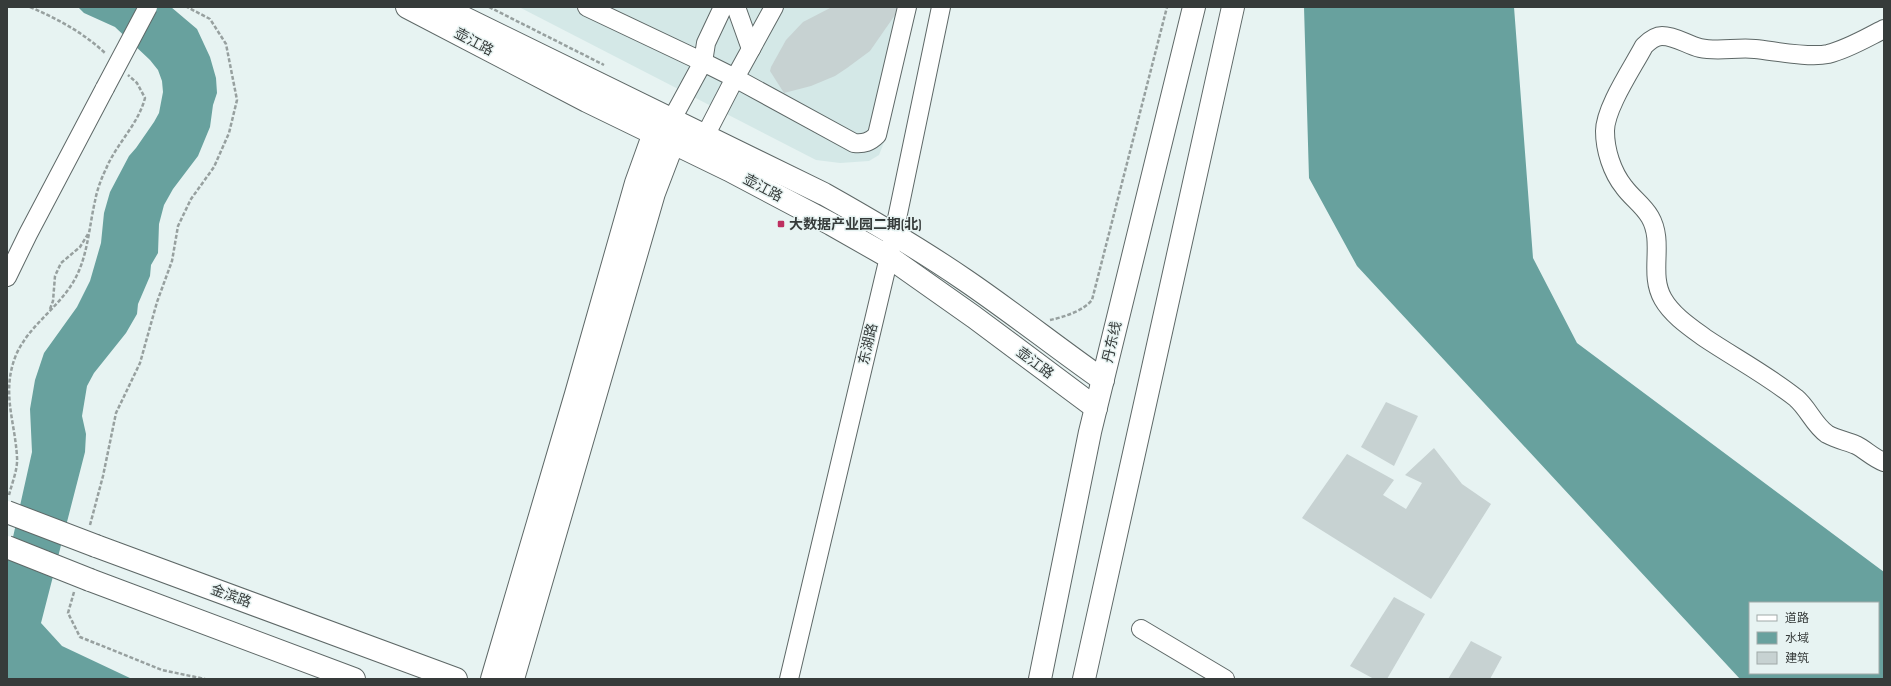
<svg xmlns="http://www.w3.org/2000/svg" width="1891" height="686" font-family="'Sofia Sans Condensed','Noto Sans SC',sans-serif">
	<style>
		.built { fill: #d4e8e7 }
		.water { fill: #68a19e; fill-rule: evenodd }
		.building { fill: #c7d2d2 }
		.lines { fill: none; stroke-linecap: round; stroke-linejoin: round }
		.minor-casing { stroke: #5e6867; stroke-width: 20 }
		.major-casing { stroke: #5e6867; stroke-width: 24 }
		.highway-casing { stroke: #5e6867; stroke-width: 24 }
		.path { stroke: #97a09f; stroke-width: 2.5; stroke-dasharray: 4 2; stroke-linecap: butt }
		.minor { stroke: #fff; stroke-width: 18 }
		.major { stroke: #fff; stroke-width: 22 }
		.highway { stroke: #fff; stroke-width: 22 }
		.minor-bridge-casing { stroke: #5e6867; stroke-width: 20; stroke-linecap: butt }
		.major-bridge-casing { stroke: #5e6867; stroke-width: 24; stroke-linecap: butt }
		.minor-bridge { stroke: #fff; stroke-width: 18 }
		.major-bridge { stroke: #fff; stroke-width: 22 }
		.poi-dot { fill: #bd2f60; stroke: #e7f3f2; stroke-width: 1.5 }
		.labels { text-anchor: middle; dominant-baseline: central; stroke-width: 3; stroke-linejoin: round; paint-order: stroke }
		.street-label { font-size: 14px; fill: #363b3a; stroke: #e7f3f2 }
		.poi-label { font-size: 14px; font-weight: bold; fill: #363b3a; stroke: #e7f3f2; text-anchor: start }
	</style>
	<rect width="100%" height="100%" fill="#e7f3f2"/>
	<path class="built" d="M519,7H917L883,145L879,155L869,161L840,163L816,160Z"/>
	<g class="water">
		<path d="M78,7H171L197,29L210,57L216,78L217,93L213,105L210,127L198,156L173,189L164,205L159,224L158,253L151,265L150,276L138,304L137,314L126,333L94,373L87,386L82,416L86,434L85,452L41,623L62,646L132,679H7V564L32,452L30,409L35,380L44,353L77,307L90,281L101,243L104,213L110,192L129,156L136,148L154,122L159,113L163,92L162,81L158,70L150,60L115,27L84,13Z"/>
		<path d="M1304,7H1514L1533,258L1577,343L1884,572V679H1740L1357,266L1309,178ZM1750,603H1878V673H1750Z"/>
	</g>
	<g class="building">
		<path d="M832,7H896V11L895,15L870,51L847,68L835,76L811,86L784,93L770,71L771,67L786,40L803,22Z"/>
		<path d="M1386,402L1418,416L1394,466L1361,447Z"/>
		<path d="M1434,448L1462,484L1491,504L1431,599L1302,518L1347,454L1394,480L1383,495L1406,509L1422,483L1405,475Z"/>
		<path d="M1394,597L1425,614L1387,679H1374L1350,666Z"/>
		<path d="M1471,641L1502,657L1490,679H1448Z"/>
	</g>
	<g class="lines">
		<defs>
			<g id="minor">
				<path d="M587,7L703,62L706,43L723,7"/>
				<path d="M736,7L751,49"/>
				<path d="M774,7L735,78L854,143C864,144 870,142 877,135L907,7"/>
				<path d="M1884,29C1866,38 1848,49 1828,54C1809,58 1775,51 1755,49C1737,47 1718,52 1700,48C1687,45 1676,36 1662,36C1655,36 1649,41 1644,46C1633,67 1605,108 1605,131C1605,150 1612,172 1624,187C1632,198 1643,205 1650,217C1665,243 1648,273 1663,299C1672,315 1690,327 1705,338C1735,358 1767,375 1796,398C1808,408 1814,425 1827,434C1836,439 1846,441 1856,445C1866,450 1873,458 1884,462"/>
				<path d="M672,119L703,62L735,78L705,136"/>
				<path d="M7,277L28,234L105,88"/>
				<path d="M1141,629L1225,679"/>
				<path d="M789,679L889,257L941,7"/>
			</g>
			<g id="major">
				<path d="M407,7L587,101L729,170L831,224L889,257L974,317L1096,408"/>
				<path d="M442,7L824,194C872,221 920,249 965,280C1012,312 1056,347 1103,380"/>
				<path d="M96,546L456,679"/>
				<path d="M90,580L354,679"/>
				<path d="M492,679L576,394L636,183L659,119"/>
				<path d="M513,679L654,193L678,130"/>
			</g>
			<g id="highway">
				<path d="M1040,679L1090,432L1194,7"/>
				<path d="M1084,679L1233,7"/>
			</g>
		</defs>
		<use href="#minor" class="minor-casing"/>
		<use href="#major" class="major-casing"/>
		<use href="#highway" class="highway-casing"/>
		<g class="path">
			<path d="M30,7C58,19 84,33 106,54"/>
			<path d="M489,7L604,65"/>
			<path d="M50,309L53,301L55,276L61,263L80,247L88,234"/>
			<path d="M1050,320C1064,317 1083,311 1092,300L1167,7"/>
			<path d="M9,495C12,483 18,469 17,457C15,421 1,392 16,355C29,325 59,308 75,279C88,255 89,227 95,201C97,190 101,179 106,169C116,144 138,125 145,98L137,83L128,75"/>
			<path d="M90,525L103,476L116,413L140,363L157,302L172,261L178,226L191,199L214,167L229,133L237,100L226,44L210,19L187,7"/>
			<path d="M74,592L68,613L80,637L162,670L205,679"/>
		</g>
		<use href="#minor" class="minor"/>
		<use href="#major" class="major"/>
		<use href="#highway" class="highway"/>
		<defs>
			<path id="minor-bridge" d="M105,88L148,7"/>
			<g id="major-bridge">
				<path d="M7,512L96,546"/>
				<path d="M7,547L90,580"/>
			</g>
		</defs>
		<use href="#minor-bridge" class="minor-bridge-casing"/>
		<use href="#major-bridge" class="major-bridge-casing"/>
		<use href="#minor-bridge" class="minor-bridge"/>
		<use href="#major-bridge" class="major-bridge"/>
	</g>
	<rect class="poi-dot" x="777" y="220" width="8" height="8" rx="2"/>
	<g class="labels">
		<g class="street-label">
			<text transform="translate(474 42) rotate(28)">壶江路</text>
			<text transform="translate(763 188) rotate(28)">壶江路</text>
			<text transform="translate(1112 342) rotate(-77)">丹东线</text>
			<text transform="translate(868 344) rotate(-77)">东湖路</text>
			<text transform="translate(1035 363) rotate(37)">壶江路</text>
			<text transform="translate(231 596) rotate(20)">金滨路</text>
		</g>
		<g class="poi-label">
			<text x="789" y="224">大数据产业园二期(北)</text>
		</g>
	</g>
	<rect width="1891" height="686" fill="none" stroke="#363b3a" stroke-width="16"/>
	<rect x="1749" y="602" width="130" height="72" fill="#e7f3f2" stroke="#a0a9a8"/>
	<rect x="1757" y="615" width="20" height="6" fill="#ffffff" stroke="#a0a9a8"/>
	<text x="1785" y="622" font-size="12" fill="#363b3a">道路</text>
	<rect x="1757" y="632" width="20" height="12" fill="#68a19e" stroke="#a0a9a8"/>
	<text x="1785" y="642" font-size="12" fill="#363b3a">水域</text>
	<rect x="1757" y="652" width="20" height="12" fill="#c7d2d2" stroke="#a0a9a8"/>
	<text x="1785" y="662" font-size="12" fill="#363b3a">建筑</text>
</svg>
